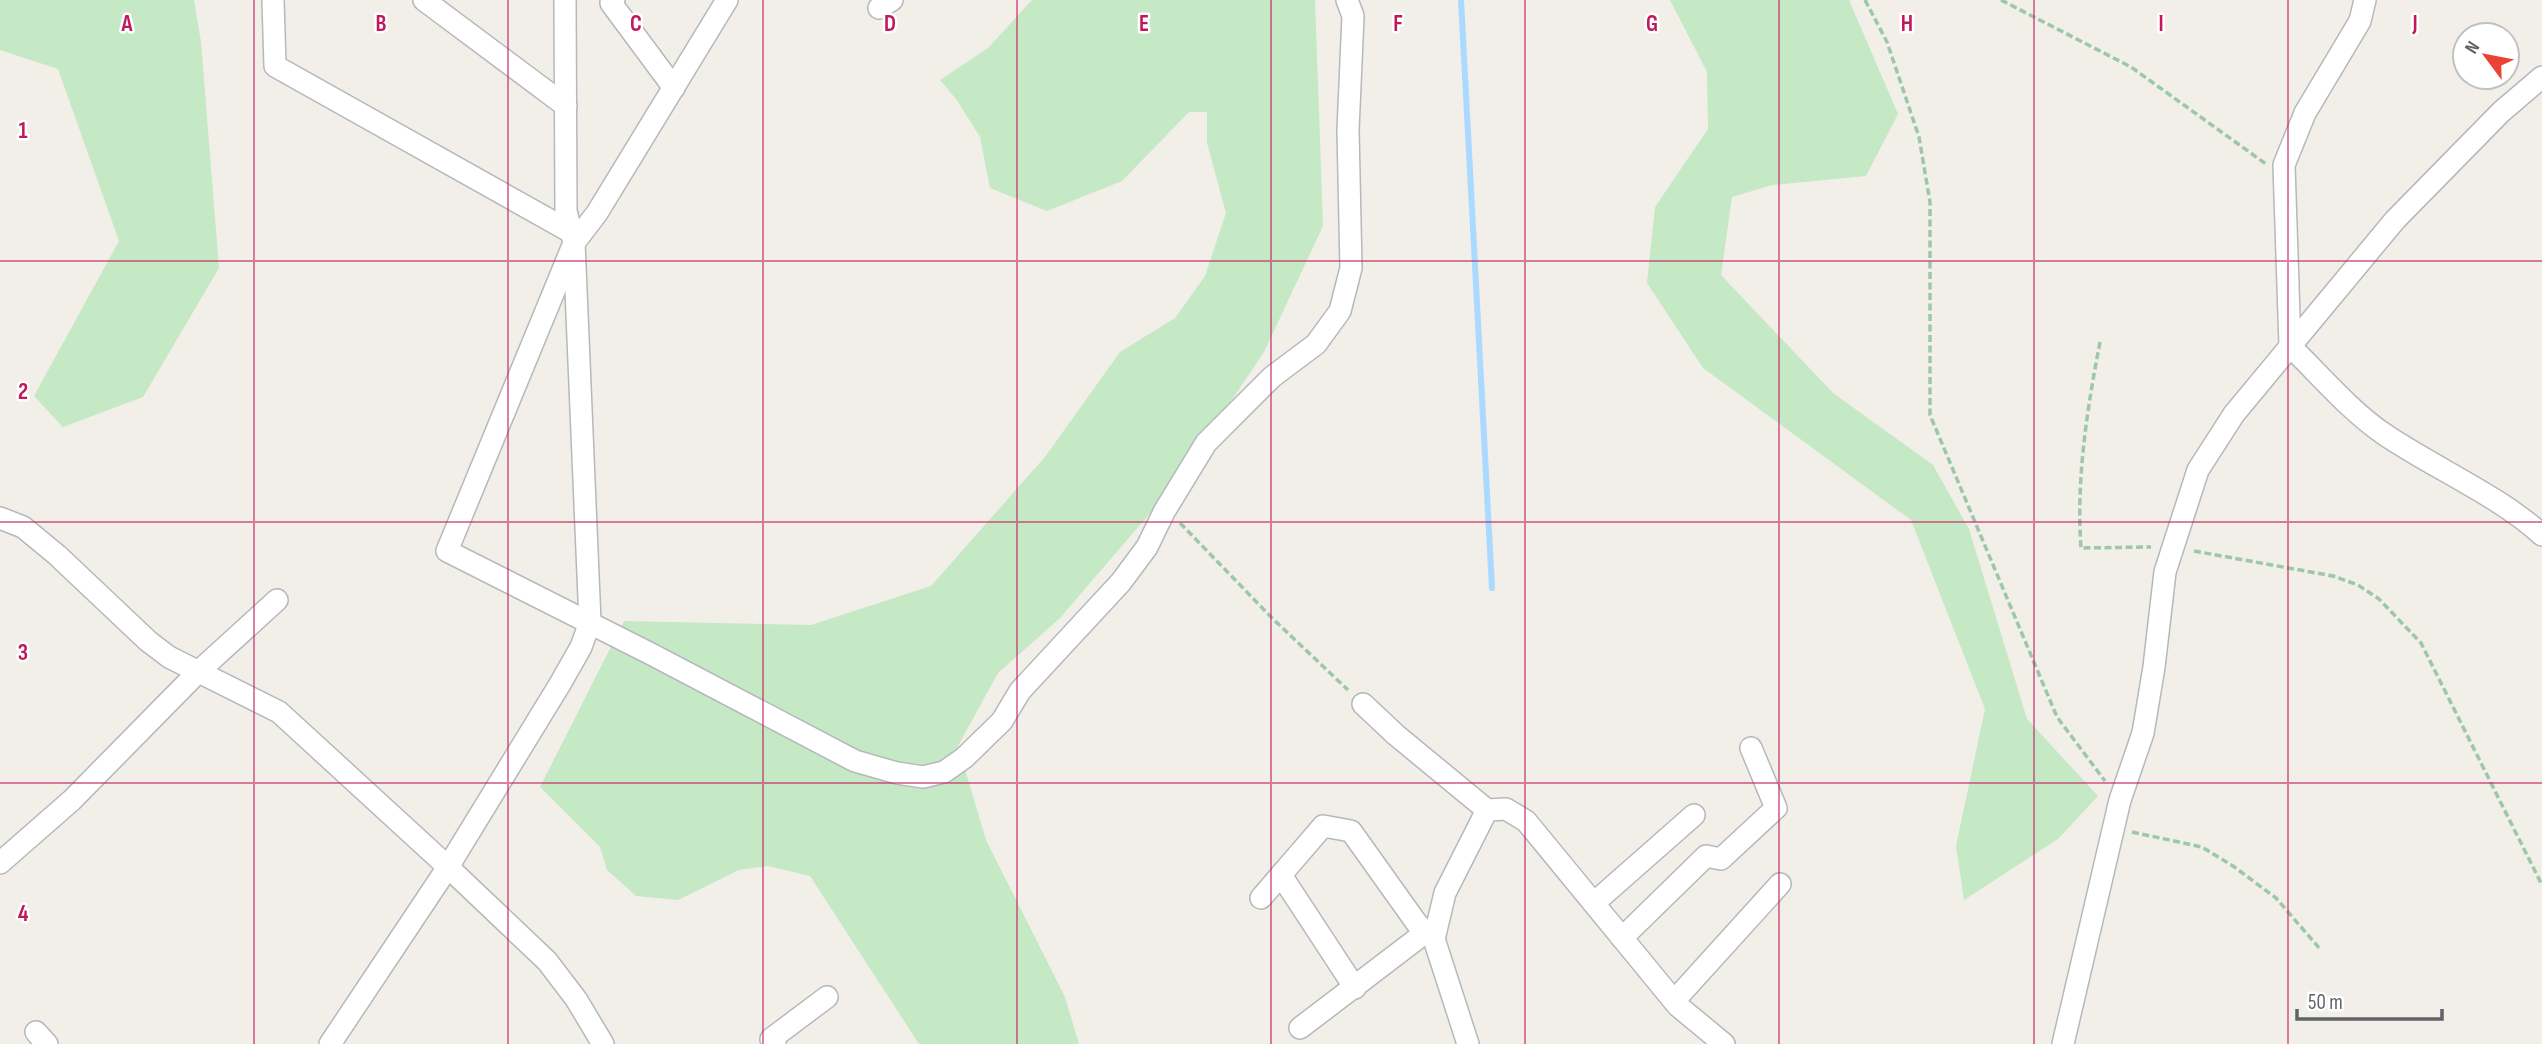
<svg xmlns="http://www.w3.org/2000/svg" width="2542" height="1044" font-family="'Sofia Sans Condensed',sans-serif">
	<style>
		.green { fill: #c5e8c5 }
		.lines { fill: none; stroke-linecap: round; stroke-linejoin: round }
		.stream { stroke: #aadaff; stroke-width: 6 }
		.minor-casing { stroke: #b5b8bc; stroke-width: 24 }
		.path { stroke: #9cc7a9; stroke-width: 3.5; stroke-dasharray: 7 3.5; stroke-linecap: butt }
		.minor { stroke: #fff; stroke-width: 21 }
		.grid { fill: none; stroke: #c2185b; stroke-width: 2; stroke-opacity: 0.55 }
		.grid-label { font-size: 23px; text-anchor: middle; font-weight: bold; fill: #c2185b; stroke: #fff; stroke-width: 5; stroke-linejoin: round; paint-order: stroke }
	</style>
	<rect width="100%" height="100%" fill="#f1efe8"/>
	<g class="green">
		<path d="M0,0H194L201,42L219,268L143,397L63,427L34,396L119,241L58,69L0,50Z"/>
		<path d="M1032,0H1315L1323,226L1264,352L1176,483L1060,618L998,673L958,746L986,840L1065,997L1079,1044H919L810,876L768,866L739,870L678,900L636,896L607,870L600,847L540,787L624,621L811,625L931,586L1045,457L1120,352L1175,318L1205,276L1226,213L1207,143V112H1189L1122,181L1047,211L990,188L980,137L956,99L940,80L988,48Z"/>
		<path d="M1670,0H1849L1898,114L1866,176L1772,185L1732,197L1721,275L1833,393L1933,465L1969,529L2027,719L2098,796L2058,839L1964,900L1956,846L1985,709L1911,520L1703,368L1647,283L1655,207L1708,129L1707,72Z"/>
	</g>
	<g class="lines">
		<path class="stream" d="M1461,0L1492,588"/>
		<defs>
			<g id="minor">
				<path d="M273,0L275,66L571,232"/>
				<path d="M424,0L566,106"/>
				<path d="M565,0L566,211L574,243L590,622L581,647L560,684L448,867L547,961L576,999L603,1044"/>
				<path d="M614,0L611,3L674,88"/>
				<path d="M727,0L597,213L574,243L447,551L653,655L855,761L897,773L923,777L944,772L964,758L1002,721L1020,691L1121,582L1147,547L1164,512L1206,443L1272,377L1316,344L1340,311L1351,268L1348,130L1353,16L1347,0"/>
				<path d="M2365,0L2360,21L2305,113L2284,165L2290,346C2320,375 2349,410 2384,434C2434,468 2498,495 2542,535"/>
				<path d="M879,8L892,0"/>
				<path d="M0,518L23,527L57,555L148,641L169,657L279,712L448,867L330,1044"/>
				<path d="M1363,704L1396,735L1487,810"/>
				<path d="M0,863L72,800L198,672L277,600"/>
				<path d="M1281,875L1355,988"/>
				<path d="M1261,898L1323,826L1351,831L1418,925L1434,939L1468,1044"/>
				<path d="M1594,903L1694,815"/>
				<path d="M1622,938L1706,856L1721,859L1776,808L1751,748"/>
				<path d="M1434,939L1445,893L1487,810L1506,809L1526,821L1678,1006L1724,1044"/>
				<path d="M1674,1001L1780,884"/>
				<path d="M1300,1028L1426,932"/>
				<path d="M36,1032L47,1044"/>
				<path d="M775,1044L771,1039L827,997"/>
				<path d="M2063,1044L2120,800L2143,733L2154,667L2165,572L2198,470L2234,414L2395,220L2501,112L2542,77"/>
			</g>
		</defs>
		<use href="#minor" class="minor-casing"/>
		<g class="path">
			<path d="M1865,0L1887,42L1919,137L1930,202V415L2057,717L2105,781"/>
			<path d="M2001,0L2131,67L2266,164"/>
			<path d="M2100,342C2087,409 2076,480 2081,548L2151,547"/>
			<path d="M1180,523L1272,618L1348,690"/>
			<path d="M2194,551L2333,576L2358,585L2379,599L2421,643L2542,885"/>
			<path d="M2132,832L2202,847L2233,866L2276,898L2320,949"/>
		</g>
		<use href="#minor" class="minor"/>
	</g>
	<path class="grid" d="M254,0V1044M508,0V1044M763,0V1044M1017,0V1044M1271,0V1044M1525,0V1044M1779,0V1044M2034,0V1044M2288,0V1044M0,261H2542M0,522H2542M0,783H2542"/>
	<g class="grid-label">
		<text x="127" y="31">A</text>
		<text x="381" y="31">B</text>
		<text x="636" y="31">C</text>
		<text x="890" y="31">D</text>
		<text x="1144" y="31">E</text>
		<text x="1398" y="31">F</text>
		<text x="1652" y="31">G</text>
		<text x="1907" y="31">H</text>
		<text x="2161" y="31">I</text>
		<text x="2415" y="31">J</text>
		<text x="23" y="138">1</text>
		<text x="23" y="399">2</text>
		<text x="23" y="660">3</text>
		<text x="23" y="921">4</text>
	</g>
	<g transform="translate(2486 56) rotate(302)"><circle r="33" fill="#ffffff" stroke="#bfc1c3" stroke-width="2"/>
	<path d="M0-5L12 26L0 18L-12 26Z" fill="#ea4335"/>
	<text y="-10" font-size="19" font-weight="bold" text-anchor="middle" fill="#5f6368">N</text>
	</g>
	<path d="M2297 1009v10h145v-10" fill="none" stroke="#5f6368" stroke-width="3.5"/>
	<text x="2308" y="1009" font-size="21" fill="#5f6368" stroke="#ffffff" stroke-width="5" paint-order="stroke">50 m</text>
</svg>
